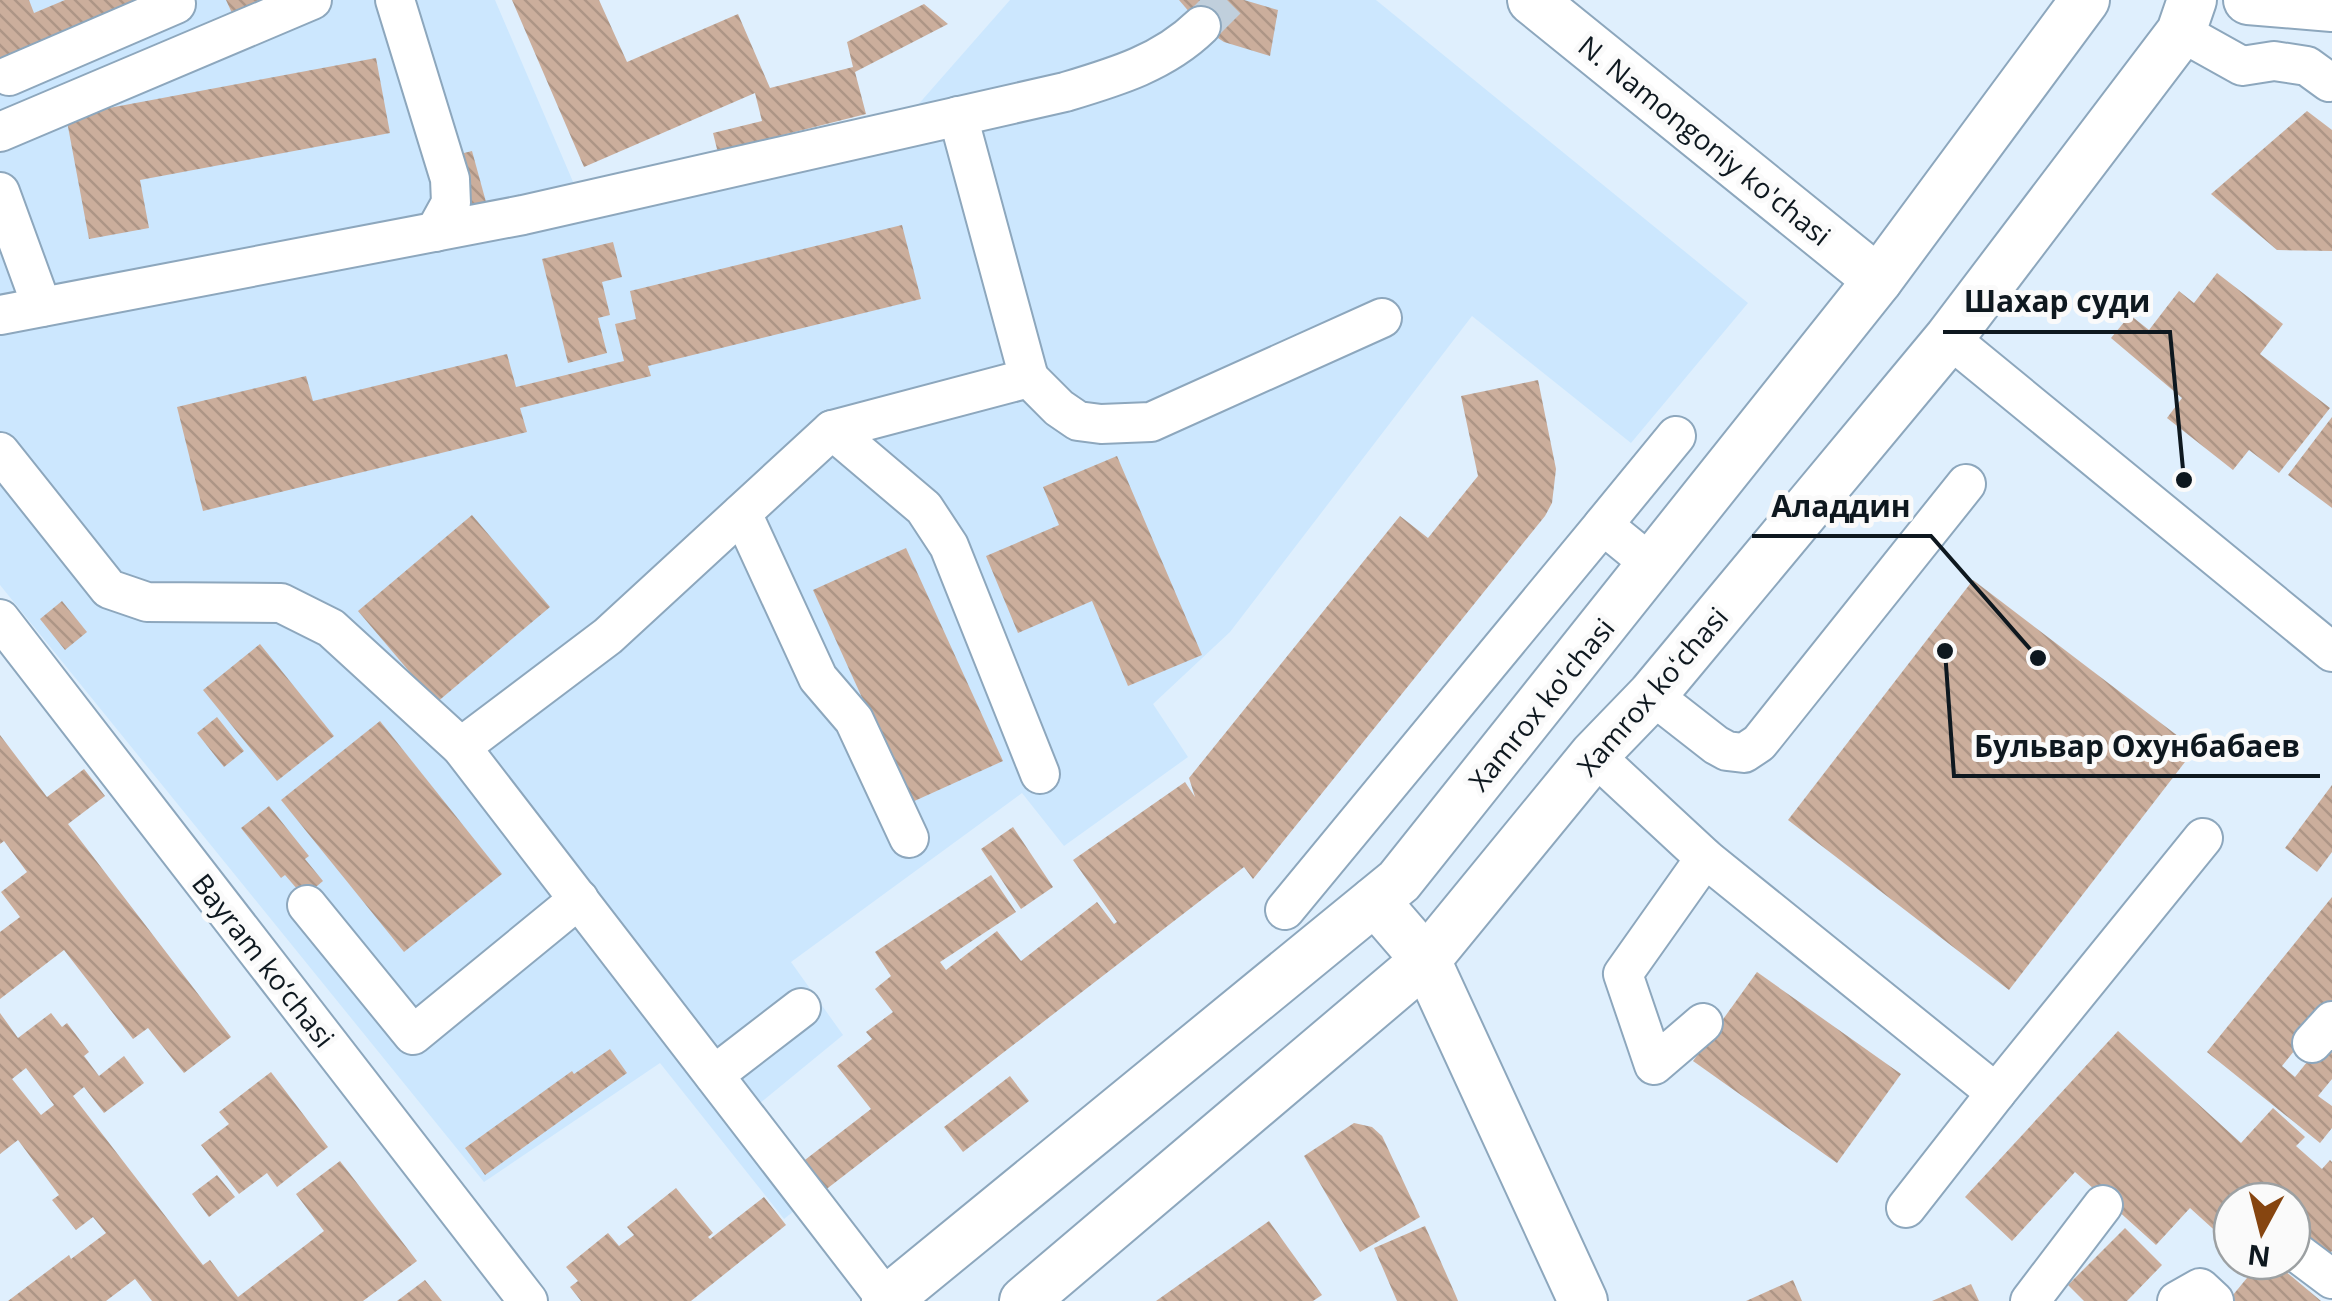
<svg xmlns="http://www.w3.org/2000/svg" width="2332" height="1301" font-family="'Open Sans',sans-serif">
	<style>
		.built { fill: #cce7fe }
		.building { fill: url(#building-back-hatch); fill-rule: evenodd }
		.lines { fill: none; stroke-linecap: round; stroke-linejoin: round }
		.minor-tunnel { stroke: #c0cfdc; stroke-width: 38; stroke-dasharray: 38 19; stroke-linecap: butt }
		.minor-casing { stroke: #8da7bd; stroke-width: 42 }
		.major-casing { stroke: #8da7bd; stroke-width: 52 }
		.minor { stroke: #fff; stroke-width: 38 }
		.major { stroke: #fff; stroke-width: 48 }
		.labels { text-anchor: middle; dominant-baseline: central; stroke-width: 10; stroke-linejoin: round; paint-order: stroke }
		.street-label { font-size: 28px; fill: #0e181f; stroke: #fafafa }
		.leader { fill: none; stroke: #0e181f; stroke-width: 4 }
		.callout-dot { fill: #0e181f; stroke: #fafafa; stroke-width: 4 }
		.callout-label { font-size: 30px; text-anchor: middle; font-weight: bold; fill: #0e181f; stroke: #fafafa; stroke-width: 10; stroke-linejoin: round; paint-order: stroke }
	</style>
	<defs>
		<pattern id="building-back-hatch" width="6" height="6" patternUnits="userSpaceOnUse" patternTransform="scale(2.5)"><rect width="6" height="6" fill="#cbae9c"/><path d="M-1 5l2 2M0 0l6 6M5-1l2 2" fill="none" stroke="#ad9586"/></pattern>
	</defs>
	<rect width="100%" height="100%" fill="#dfeffd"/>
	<path class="built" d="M0,0H495L580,198L909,115L1010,0H1376L1748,303L1631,443L1472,316L1230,632L1153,704L1188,757L1064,846L1022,793L791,962L843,1035L754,1108L820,1190L784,1219L660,1063L484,1182L0,585Z"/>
	<g class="building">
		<path d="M0,0H29L34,13L65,0H155L0,67Z"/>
		<path d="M226,0H286L236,22Z"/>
		<path d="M512,0H599L627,62L738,14L770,88L853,67L847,42L924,4L948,24L855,72L866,114L767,139L769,148L720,161L713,133L762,121L755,93L584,167Z"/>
		<path d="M1179,0H1244L1278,10L1270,56L1224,42L1203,28Z"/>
		<path d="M376,58L390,133L140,180L149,228L89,239L66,116Z"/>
		<path d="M2307,111L2332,130V251L2277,250L2211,194Z"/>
		<path d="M472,151L486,202L467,208L452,156Z"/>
		<path d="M902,225L921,299L648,366L651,376L520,408L527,432L203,511L177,407L306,376L313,401L507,354L516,387L624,361L615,324L636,319L630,291Z"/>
		<path d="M613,242L622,277L602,282L610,315L598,318L607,353L568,363L542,259Z"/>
		<path d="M2217,273L2283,324L2260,354L2330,408L2279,473L2249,450L2233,470L2167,418L2182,398L2111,338L2130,315L2149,330L2179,291L2194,303Z"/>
		<path d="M1538,380L1556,469L1552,503L1545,516L1253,879L1244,867L824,1191L801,1163L871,1109L837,1066L872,1039L866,1032L893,1012L875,989L891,976L875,952L991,875L1016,912L940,962L946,970L997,931L1021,961L1097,902L1114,924L1117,922L1073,860L1185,782L1195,797L1189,778L1400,516L1428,538L1478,476L1461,396Z"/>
		<path d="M2332,417V508L2288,475Z"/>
		<path d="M1117,456L1202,655L1128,686L1092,601L1018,633L986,556L1059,525L1043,487Z"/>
		<path d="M472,515L550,607L436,703L358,611Z"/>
		<path d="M906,548L1003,761L910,803L813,590Z"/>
		<path d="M1973,580L2195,749L2009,990L1788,820Z"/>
		<path d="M62,601L87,632L65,650L40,619Z"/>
		<path d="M260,644L334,736L277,781L203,690Z"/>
		<path d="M217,717L244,751L224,767L197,733Z"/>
		<path d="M380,721L502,874L404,952L281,800Z"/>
		<path d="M0,735L47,797L84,769L105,796L68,824L231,1037L184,1073L148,1028L133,1039L64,950L0,999V932L20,917L1,892L27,872L4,841L0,844Z"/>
		<path d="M2332,785V852L2317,872L2285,848Z"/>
		<path d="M269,806L309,856L305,859L323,881L304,897L285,875L281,878L241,828Z"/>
		<path d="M1013,827L1053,887L1021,909L981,849Z"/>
		<path d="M2332,897V1004L2282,1066L2295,1077L2332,1031V1079L2318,1096L2332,1106V1128L2320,1143L2207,1052Z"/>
		<path d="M1757,972L1901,1074L1837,1163L1693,1061Z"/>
		<path d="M0,1013L18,1038L51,1013L62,1027L67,1023L89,1052L84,1056L99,1076L124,1056L144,1083L104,1113L84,1087L73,1096L203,1265L210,1260L238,1297L324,1231L296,1194L340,1161L417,1261L363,1301H152L135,1279L106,1301H8L69,1255L71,1259L106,1233L93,1217L76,1230L52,1200L59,1195L18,1140L0,1154ZM26,1068L54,1105L41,1115L12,1079Z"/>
		<path d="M2118,1031L2241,1143L2273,1108L2305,1137L2296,1146L2322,1169L2330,1160L2332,1162V1251L2325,1258L2292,1228V1201H2263L2255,1194L2248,1201H2232V1226L2222,1237L2190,1208L2156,1245L2075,1172L2012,1241L1965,1197Z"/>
		<path d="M610,1049L627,1073L485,1175L465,1148L572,1071L574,1074Z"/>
		<path d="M271,1072L328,1147L277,1187L267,1173L239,1194L201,1145L229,1124L219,1112Z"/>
		<path d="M1010,1076L1029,1101L963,1152L944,1127Z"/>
		<path d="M1354,1123L1372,1127L1382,1136L1420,1217L1360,1252L1304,1156Z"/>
		<path d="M217,1175L235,1197L209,1217L192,1194Z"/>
		<path d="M676,1188L713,1233L708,1237L710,1239L764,1197L786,1225L691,1301H581L570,1287L578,1281L566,1267L608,1233L619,1246L634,1235L627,1227Z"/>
		<path d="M1269,1221L1322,1295L1313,1301H1156Z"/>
		<path d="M1425,1226L1456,1296L1458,1301H1397L1374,1248Z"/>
		<path d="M2125,1228L2162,1265L2127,1301H2084L2068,1285Z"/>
		<path d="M2261,1261H2273L2321,1301H2228Z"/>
		<path d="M425,1280L442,1301H397Z"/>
		<path d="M1793,1280L1802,1301H1746Z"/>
		<path d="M1971,1284L1979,1301H1932Z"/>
	</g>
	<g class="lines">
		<path class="minor-tunnel" d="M1201,26L1227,0"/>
		<defs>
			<g id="minor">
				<path d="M395,0L450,179L451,203L435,232"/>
				<path d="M2181,32L2242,66L2274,61L2307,66L2329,82"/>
				<path d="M9,76L176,4"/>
				<path d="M0,132L312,0"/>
				<path d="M0,192L42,307"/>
				<path d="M0,315L523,215L1065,92C1115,77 1163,63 1201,26"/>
				<path d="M1949,338L2332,652"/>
				<path d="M1029,378L1059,408L1078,421L1101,424L1151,422L1382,318"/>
				<path d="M832,430L924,508L949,546L1040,774"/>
				<path d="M0,452L109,589L147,602L281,603L331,628L461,747L887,1300"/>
				<path d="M742,513L818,678L854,720L909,838"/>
				<path d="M1603,525L1676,436"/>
				<path d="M0,619L528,1301"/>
				<path d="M1652,695L1716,745L1727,751L1744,753L1759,743L1966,484"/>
				<path d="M461,747L608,636L832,430L1029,378L958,116"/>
				<path d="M1594,755L1705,858L1996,1093L1906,1208"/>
				<path d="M307,905L413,1035L579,899"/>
				<path d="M1285,910L1603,525L1652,565"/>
				<path d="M1703,1023L1654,1065L1623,974L1705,858"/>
				<path d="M2312,1043L2332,1021"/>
				<path d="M714,1075L801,1008"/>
				<path d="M1996,1093L2203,838"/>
				<path d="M2292,1249L2332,1279"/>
				<path d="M2030,1301L2103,1205"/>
				<path d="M2177,1301L2200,1288L2214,1301"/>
			</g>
			<g id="major">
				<path d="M1532,0L1878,280"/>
				<path d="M2248,0L2332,7"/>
				<path d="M1375,901L1426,960L1583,1301"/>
				<path d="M886,1301L1399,881L1878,280L2085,0"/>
				<path d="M1024,1301L1426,960L1594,755L1652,695L1949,338L2181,32L2192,0"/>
			</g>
		</defs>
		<use href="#minor" class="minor-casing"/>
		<use href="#major" class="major-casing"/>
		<use href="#minor" class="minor"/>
		<use href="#major" class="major"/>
	</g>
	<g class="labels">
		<g class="street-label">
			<text transform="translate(1705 140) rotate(39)">N. Namongoniy ko'chasi</text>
			<text transform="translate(1652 691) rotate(-49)">Xamrox koʻchasi</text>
			<text transform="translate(1541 704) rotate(-51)">Xamrox ko'chasi</text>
			<text transform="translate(264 960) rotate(52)">Bayram ko‘chasi</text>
		</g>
	</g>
	<path class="leader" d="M2184 480L2170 332H1943M2038 658L1931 536H1752M1945 651L1954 776H2320"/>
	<g class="callout-dot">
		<circle cx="2184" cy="480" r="10"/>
		<circle cx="2038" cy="658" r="10"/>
		<circle cx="1945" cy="651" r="10"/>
	</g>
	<g class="callout-label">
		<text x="2057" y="312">Шахар суди</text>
		<text x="1841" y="517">Аладдин</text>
		<text x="2137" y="757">Бульвар Охунбабаев</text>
	</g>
	<g transform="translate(2262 1231) rotate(187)"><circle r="48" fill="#fafafa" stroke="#9ca0a2" stroke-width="2.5"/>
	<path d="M0-8L18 38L0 25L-18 38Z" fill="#864510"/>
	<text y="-15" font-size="28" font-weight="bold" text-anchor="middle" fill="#0e181f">N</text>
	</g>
</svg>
